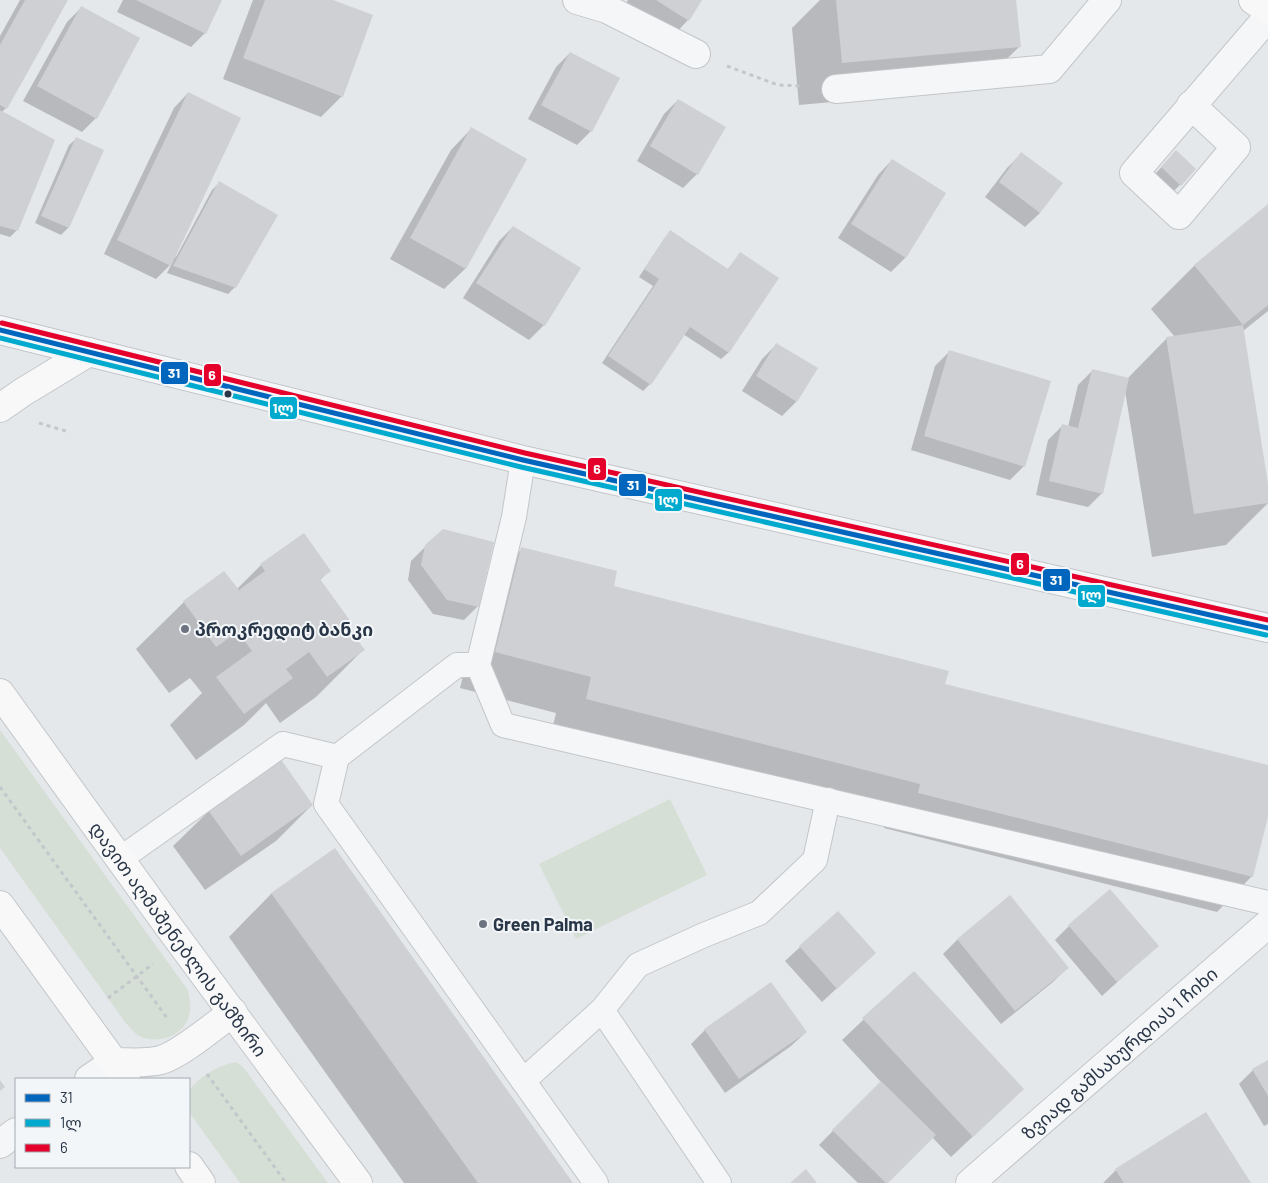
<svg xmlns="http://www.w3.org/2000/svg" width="1268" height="1183" font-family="Barlow,'Noto Sans Georgian',sans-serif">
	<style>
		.green { fill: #d6dfd6 }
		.shadow { fill: #0003 }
		.building { fill: #ced0d3 }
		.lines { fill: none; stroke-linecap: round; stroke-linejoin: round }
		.lane-casing { stroke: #c3c6c9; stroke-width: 26 }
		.street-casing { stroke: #c3c6c9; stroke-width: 30 }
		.secondary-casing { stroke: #c3c6c9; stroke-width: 30 }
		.primary-casing { stroke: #c1c5c9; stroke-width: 30 }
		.path { stroke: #c3c7cb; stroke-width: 3; stroke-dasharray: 4 4; stroke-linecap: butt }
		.lane { stroke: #f5f6f7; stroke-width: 24 }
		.street { stroke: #f5f6f7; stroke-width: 28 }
		.secondary { stroke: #f8f8f9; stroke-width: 28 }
		.primary { stroke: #f8f8f9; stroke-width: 28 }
		.bus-1-casing { stroke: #f3f6f9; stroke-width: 9 }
		.bus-2-casing { stroke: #f3f6f9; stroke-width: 9 }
		.bus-3-casing { stroke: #f3f6f9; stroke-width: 9 }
		.bus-1 { stroke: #0065bd; stroke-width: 5 }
		.bus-2 { stroke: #00a9ce; stroke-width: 5 }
		.bus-3 { stroke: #e4002b; stroke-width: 5 }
		.bus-dot { fill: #293647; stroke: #f3f6f9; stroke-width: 2 }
		.poi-dot { fill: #6b7480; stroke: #f3f6f9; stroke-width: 2 }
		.labels { text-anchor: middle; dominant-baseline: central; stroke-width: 4; stroke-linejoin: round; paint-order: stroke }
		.poi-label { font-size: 18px; font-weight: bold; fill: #293647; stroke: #f3f6f9; text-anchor: start }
		.street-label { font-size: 18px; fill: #293647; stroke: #f3f6f9 }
		.line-badge { stroke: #f3f6f9; stroke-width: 2 }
		.badge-label { font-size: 14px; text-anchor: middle; font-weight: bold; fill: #fff }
	</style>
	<rect width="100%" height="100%" fill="#e5e8eb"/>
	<g class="green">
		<path d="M0,730L188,990C190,1000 192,1011 187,1021C179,1038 155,1044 139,1036C134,1033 129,1026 125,1022L0,848Z"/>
		<path d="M670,799L707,875L576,939L539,864Z"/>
		<path d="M236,1062L244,1068L328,1183H240L189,1112V1090C202,1075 216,1066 236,1062Z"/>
	</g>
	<g class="shadow">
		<path d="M20,0H67L6,108L1,113L17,230L10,237L0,234V36Z"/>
		<path d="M123,0H221L205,33L191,47L117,12Z"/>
		<path d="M253,0H330L342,96L321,117L223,79Z"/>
		<path d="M628,0H701L688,20L674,35L626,4Z"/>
		<path d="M820,0H1015L1020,46L976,89L799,105L792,28Z"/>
		<path d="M81,8L96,118L82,132L23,101L67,22Z"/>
		<path d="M570,53L591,131L577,145L528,119L556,67Z"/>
		<path d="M188,93L174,256L176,257L212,190L219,183L235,287L228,294L167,273L172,263L156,279L104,254L174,108Z"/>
		<path d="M678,100L697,174L683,188L637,161L664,114Z"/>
		<path d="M471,129L525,160L465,269L444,289L390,259L451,150Z"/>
		<path d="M76,139L102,150L68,228L61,235L35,223L69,145Z"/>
		<path d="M1176,152L1195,169L1173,192L1155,174Z"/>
		<path d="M1021,154L1040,213L1025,227L985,197L1007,168Z"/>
		<path d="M892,160L945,194L905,258L891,272L838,238L878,175Z"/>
		<path d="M1268,206V311L1243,331L1268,492V503L1226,545L1152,557L1125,391L1102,493L1088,507L1036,495L1048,440L1062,426L1068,427L1078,385L1092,371L1127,379L1167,338L1175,337L1151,309L1194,266Z"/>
		<path d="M513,227L579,269L544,325L529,340L463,298L499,241Z"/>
		<path d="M670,232L727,270L741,253L778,278L728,353L721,359L683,334L650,384L643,391L602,363L653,286L639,277L664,239Z"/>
		<path d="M776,345L796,402L782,416L742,391L762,359Z"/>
		<path d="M949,352L1024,466L1010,480L911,450L935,366Z"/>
		<path d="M426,546L478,606L464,620L433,614L408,580L411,561Z"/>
		<path d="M522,549L612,587L944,685L1268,767V812L1252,876L1217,912L884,828L885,819L551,734L556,713L460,688L486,584Z"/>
		<path d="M261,565L330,570L319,581L345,626L363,650L316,697L280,723L266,703L244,725L196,760L170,725L202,693L190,678L169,693L136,649L184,602L224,572L237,589Z"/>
		<path d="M312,805L276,841L205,890L173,846L209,811Z"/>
		<path d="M272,893L572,1183H404L229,937Z"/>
		<path d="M1010,897L1067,968L1053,982L1001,1024L943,954L957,940Z"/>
		<path d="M837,913L860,967L822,1002L785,961Z"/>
		<path d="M1069,926L1157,946L1102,996L1055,940Z"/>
		<path d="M914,972L1001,1110L951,1157L932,1137L887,1183H858L819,1145L881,1082L842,1040Z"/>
		<path d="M771,984L806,1032L791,1046L725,1093L691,1044L705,1030Z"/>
		<path d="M1268,1061V1124L1264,1126L1239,1084L1253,1070Z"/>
		<path d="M1116,1170L1249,1183H1103Z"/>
	</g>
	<g class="building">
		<path d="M25,0H68L7,109L0,105V45Z"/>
		<path d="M136,0H222L206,34Z"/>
		<path d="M265,0H333L373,15L343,97L243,58Z"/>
		<path d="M656,0H702L689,21Z"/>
		<path d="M836,0H1016L1021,47L842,63Z"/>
		<path d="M81,6L140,38L97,119L37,86Z"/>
		<path d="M570,52L620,78L592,132L541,105Z"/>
		<path d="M188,92L241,118L171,266L117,240Z"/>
		<path d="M678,99L726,127L698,175L650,146Z"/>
		<path d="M0,110L55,140L18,231L0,226Z"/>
		<path d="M471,127L527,159L466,269L410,238Z"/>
		<path d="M76,137L104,150L69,228L41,216Z"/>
		<path d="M1176,150L1196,169L1181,186L1161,167Z"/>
		<path d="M1021,152L1063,183L1040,213L999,182Z"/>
		<path d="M892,159L946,193L906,258L851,224Z"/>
		<path d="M219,181L278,215L236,288L173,266Z"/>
		<path d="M1268,204V305L1243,325L1194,265Z"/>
		<path d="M513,226L581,268L545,326L476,283Z"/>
		<path d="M670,230L728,269L740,252L779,278L729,353L690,327L651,385L608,356L659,279L644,269Z"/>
		<path d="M1243,325L1268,484V503L1194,514L1166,337Z"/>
		<path d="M776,343L818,368L797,402L756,376Z"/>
		<path d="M949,350L1051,381L1025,467L924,436Z"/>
		<path d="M1092,369L1129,378L1103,494L1049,481L1062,424L1078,428Z"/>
		<path d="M443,529L494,542L479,607L447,600L421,565L425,545Z"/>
		<path d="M304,533L331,571L320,579L351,622L346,625L365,650L327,677L309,652L286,669L293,678L244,714L216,677L252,651L238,632L216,647L183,601L224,571L239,590L265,571L260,564Z"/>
		<path d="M521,547L617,571L614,586L949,671L945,684L1268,765V817L1253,877L918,793L920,784L586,699L591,677L495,652Z"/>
		<path d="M280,758L313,805L241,856L208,810Z"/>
		<path d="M335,848L495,1073L573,1183H478L271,893Z"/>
		<path d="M1110,889L1159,946L1117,982L1068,925Z"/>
		<path d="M1010,895L1069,968L1015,1011L957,939Z"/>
		<path d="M838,911L876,953L837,989L799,946Z"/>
		<path d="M914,971L1024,1089L973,1137L862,1018Z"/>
		<path d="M771,982L807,1032L739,1079L704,1029Z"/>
		<path d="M1268,1060V1096L1252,1069Z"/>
		<path d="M0,1080L5,1087L0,1091Z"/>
		<path d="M881,1081L936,1135L888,1183H886L832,1130Z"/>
		<path d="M1206,1112L1251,1183H1124L1115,1169Z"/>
		<path d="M806,1169L817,1183H790Z"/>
	</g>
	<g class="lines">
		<defs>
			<g id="lane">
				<path d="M523,460L514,517L478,665L503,725L1268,903"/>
				<path d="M337,757L326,804L596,1183"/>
				<path d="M120,859L283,744L337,757L457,665H478"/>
				<path d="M602,1010L719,1183"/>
				<path d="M523,1081L602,1010L638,965L704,935L759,913L815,860L828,800"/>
			</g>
			<g id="street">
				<path d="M577,0L607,9L696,54"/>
				<path d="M836,89L1049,69L1107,0"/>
				<path d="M1191,105L1236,147L1179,215L1134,173L1268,17"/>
				<path d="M89,1079L114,1062"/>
				<path d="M0,1144L16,1132"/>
				<path id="s1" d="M970,1183L1268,924"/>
			</g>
			<g id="secondary">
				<path d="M1253,0L1268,10"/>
				<path d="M0,408L23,392L89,352"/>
				<path id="s2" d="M0,693L166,923L358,1183"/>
				<path d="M0,905L126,1079"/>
				<path d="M114,1062C130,1062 145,1064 161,1060C181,1054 215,1025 233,1012"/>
				<path d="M189,1166L201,1183"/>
			</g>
			<path id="primary" d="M0,330L523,460L1268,628"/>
		</defs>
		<use href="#lane" class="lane-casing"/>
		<use href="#street" class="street-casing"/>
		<use href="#secondary" class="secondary-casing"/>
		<use href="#primary" class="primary-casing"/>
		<g class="path">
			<path d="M727,66L778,85L802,86"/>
			<path d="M39,423L69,432"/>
			<path d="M0,787L167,1018"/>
			<path d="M108,998L153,964"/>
			<path d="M207,1074L286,1183"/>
		</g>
		<use href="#lane" class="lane"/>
		<use href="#street" class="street"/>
		<use href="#secondary" class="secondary"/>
		<use href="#primary" class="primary"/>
		<defs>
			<path id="bus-1" d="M0,330L523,460L1268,628"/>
			<path id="bus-2" d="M0,338L521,467L1266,635"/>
			<path id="bus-3" d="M2,323L525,453L1268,620"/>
		</defs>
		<use href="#bus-1" class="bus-1-casing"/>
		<use href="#bus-2" class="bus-2-casing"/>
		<use href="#bus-3" class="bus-3-casing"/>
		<use href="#bus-1" class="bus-1"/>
		<use href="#bus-2" class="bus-2"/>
		<use href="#bus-3" class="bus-3"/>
	</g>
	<circle class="bus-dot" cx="228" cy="394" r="4.5"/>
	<g class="poi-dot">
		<circle cx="185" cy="629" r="5"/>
		<circle cx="483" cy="924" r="5"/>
	</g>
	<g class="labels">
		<g class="poi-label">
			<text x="195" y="629">პროკრედიტ ბანკი</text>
			<text x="493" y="924">Green Palma</text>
		</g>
		<g class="street-label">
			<text stroke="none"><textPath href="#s2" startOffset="304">დავით აღმაშენებლის გამზირი</textPath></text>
			<text stroke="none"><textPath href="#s1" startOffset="198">ზვიად გამსახურდიას 1 ჩიხი</textPath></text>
		</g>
	</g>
	<g class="line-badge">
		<rect x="160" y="361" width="29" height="24" rx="5" fill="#0065bd"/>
		<rect x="203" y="363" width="19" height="24" rx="5" fill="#e4002b"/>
		<rect x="269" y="396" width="29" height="24" rx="5" fill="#00a9ce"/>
		<rect x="587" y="457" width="20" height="24" rx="5" fill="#e4002b"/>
		<rect x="618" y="473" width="29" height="24" rx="5" fill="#0065bd"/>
		<rect x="654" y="488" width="29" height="24" rx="5" fill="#00a9ce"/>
		<rect x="1010" y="552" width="20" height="24" rx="5" fill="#e4002b"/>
		<rect x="1042" y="568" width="29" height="24" rx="5" fill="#0065bd"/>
		<rect x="1077" y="584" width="29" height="24" rx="5" fill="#00a9ce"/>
	</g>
	<g class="badge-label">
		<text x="174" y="378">31</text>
		<text x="212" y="380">6</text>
		<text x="283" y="413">1ლ</text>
		<text x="597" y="474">6</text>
		<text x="633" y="490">31</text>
		<text x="668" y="505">1ლ</text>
		<text x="1020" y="569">6</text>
		<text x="1056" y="585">31</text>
		<text x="1091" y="600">1ლ</text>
	</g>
	<rect x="15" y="1078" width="175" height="90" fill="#f3f6f9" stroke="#a2a9b2"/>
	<rect x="25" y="1094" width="25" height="8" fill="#0065bd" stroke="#a2a9b2"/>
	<text x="60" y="1103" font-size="15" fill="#293647">31</text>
	<rect x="25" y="1119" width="25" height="8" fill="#00a9ce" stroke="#a2a9b2"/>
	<text x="60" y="1128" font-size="15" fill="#293647">1ლ</text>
	<rect x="25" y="1144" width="25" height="8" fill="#e4002b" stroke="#a2a9b2"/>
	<text x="60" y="1153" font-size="15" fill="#293647">6</text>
</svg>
